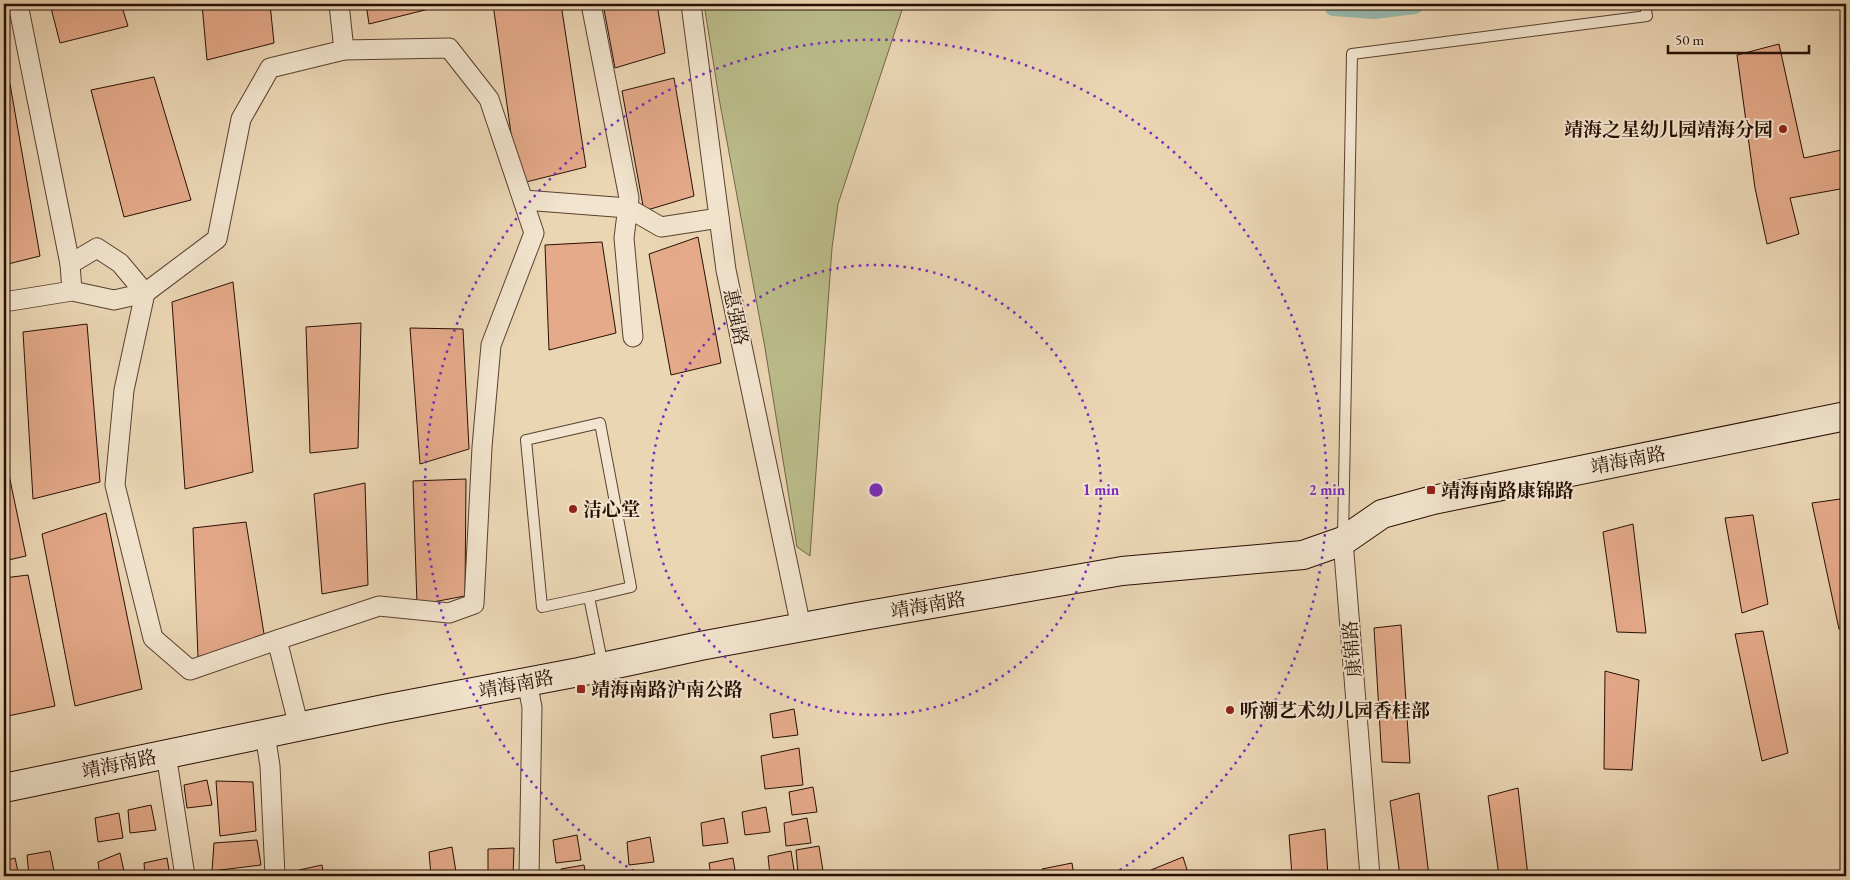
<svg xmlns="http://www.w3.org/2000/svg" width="1850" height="880" font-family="'EB Garamond','Noto Serif SC',serif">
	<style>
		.green { fill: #bbbd8b; stroke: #716648 }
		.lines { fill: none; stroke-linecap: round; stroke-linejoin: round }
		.canal { stroke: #98b9af; stroke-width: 20 }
		.building { fill: #e5aa8a; stroke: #270f04 }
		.lane-casing { stroke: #584130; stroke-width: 12 }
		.street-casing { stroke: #584130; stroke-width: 21 }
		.secondary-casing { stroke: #270f04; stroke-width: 30 }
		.lane { stroke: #f2e4ce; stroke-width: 10 }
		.street { stroke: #f2e4ce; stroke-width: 19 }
		.secondary { stroke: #f2e4ce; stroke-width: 28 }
		.ring { fill: none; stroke: #7b2cbf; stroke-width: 2.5; stroke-dasharray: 2.5 5 }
		.poi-dot { fill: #8f2418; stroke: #f2e4ce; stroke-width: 2 }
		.labels { text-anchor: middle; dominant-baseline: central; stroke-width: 4; stroke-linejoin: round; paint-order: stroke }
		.poi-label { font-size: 19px; font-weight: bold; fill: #270f04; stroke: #f2e4ce; text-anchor: start }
		.street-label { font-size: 19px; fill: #270f04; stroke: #f2e4ce }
		.centre { fill: #7b2cbf; stroke: #f2e4ce; stroke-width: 2.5 }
		.ring-label { font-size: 15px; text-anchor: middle; font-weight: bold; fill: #7b2cbf; stroke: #f2e4ce; stroke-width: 4; stroke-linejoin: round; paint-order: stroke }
	</style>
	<rect width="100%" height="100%" fill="#ebd6b4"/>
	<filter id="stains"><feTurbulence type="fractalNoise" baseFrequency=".004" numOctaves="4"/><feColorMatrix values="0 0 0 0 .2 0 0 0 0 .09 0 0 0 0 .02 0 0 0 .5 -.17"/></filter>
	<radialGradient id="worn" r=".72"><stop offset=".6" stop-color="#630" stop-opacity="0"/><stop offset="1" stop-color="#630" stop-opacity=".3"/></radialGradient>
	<path class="green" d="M704,4H904L838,204L832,248L810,556L797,547L765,348L719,98Z"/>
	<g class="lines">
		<path class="canal" d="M1333,4L1334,6L1374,9L1414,4"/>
	</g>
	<g class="building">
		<path d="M50,4H121L128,26L60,43Z"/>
		<path d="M202,4H270L274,43L207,60Z"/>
		<path d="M366,4H436L437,7L369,24Z"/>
		<path d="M493,4H561L586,167L518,184Z"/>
		<path d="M603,4H657L665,53L615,68Z"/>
		<path d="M1779,44L1804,158L1846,149V188L1790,198L1799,234L1767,244L1755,188L1737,55Z"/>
		<path d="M154,77L191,200L124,217L91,90Z"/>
		<path d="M674,78L694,196L644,211L622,91Z"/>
		<path d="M10,84L40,256L4,265V86Z"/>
		<path d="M698,237L721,363L671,375L649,254Z"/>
		<path d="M602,242L616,333L549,350L545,245Z"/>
		<path d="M233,282L253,472L185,489L172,302Z"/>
		<path d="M361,323L358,448L310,453L306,327Z"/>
		<path d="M87,324L100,482L33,499L23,332Z"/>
		<path d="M410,328L463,329L469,449L420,464Z"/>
		<path d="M4,451L26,556L4,561Z"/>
		<path d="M466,479L465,596L417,605L413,481Z"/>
		<path d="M365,483L368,585L322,594L314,494Z"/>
		<path d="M1840,499L1846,528V627L1839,629L1812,503Z"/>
		<path d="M106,513L142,689L75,706L42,534Z"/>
		<path d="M1753,515L1768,604L1742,613L1725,518Z"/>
		<path d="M246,522L265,640L198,657L193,528Z"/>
		<path d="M1633,524L1646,633L1617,632L1603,532Z"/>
		<path d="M28,575L55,706L8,716L4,695V578Z"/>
		<path d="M1401,625L1410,763L1382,762L1374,628Z"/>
		<path d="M1763,631L1788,753L1762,761L1735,634Z"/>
		<path d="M1605,671L1639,680L1632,770L1604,769Z"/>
		<path d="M794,709L798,735L773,738L770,714Z"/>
		<path d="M799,748L803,785L765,789L761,756Z"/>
		<path d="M207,780L212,805L187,808L184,785Z"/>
		<path d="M216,781L253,782L256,831L220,836Z"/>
		<path d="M813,787L817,812L792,815L789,792Z"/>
		<path d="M1518,788L1528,876H1499L1488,796Z"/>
		<path d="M1419,793L1429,876H1400L1390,801Z"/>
		<path d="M151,805L156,830L130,833L128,810Z"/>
		<path d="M766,807L770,832L745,835L742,812Z"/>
		<path d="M119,813L123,838L98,842L95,818Z"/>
		<path d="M724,818L728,843L703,846L701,823Z"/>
		<path d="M807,818L811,843L786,846L784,823Z"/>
		<path d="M1325,829L1328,876H1292L1289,835Z"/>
		<path d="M577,835L581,860L556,863L553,840Z"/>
		<path d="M650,837L654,862L629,865L627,842Z"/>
		<path d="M257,840L261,865L212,871L214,843Z"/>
		<path d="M819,846L823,871L798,874L796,850Z"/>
		<path d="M452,847L456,872L431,876L429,852Z"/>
		<path d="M514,848L513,876H488V849Z"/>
		<path d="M50,851L55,876H29L27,855Z"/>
		<path d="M791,851L795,876H770L768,856Z"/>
		<path d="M120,853L125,876H100L98,862Z"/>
		<path d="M1183,857L1189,876H1152L1151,870Z"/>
		<path d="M15,858L19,876H4V861Z"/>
		<path d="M167,858L170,876H145L144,863Z"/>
		<path d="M733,858L736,876H711L709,863Z"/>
		<path d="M1072,863L1074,876H1043L1042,869Z"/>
		<path d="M322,865L324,876H299V870Z"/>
		<path d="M584,865L586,876H561V869Z"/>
		<path d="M259,872V876H236V873Z"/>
	</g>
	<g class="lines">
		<defs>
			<g id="lane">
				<path d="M1343,538L1352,54L1647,16L1645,4"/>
				<path d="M589,597L542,607L526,440L600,423L631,587L589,597L603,666"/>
			</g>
			<g id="street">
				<path d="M18,4L70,264"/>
				<path d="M339,4L344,50"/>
				<path d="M591,4L629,198L624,238L633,337"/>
				<path d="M691,4L726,270L801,627"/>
				<path d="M524,200L628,208L661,227L719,218"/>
				<path d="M4,302L72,291L114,300L145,293L120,263L97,248L70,264L72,291"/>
				<path d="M1343,541L1370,876"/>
				<path d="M277,640L190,670L153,638L115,485L124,390L145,293L217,239L241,119L270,68L344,50L449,48L489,99L534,233L491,345L482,447L474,604L449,613L379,606L277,640L299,727"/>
				<path d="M527,682L532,707L529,876"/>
				<path d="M265,734L270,766L275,876"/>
				<path d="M166,754L185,876"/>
			</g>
			<path id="secondary" d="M4,788L384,709L579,672L700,646L857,617L1122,571L1303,555L1343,541L1382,514L1433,500L1846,416"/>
		</defs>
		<use href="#lane" class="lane-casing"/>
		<use href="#street" class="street-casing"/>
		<use href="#secondary" class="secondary-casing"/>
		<use href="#lane" class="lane"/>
		<use href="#street" class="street"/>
		<use href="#secondary" class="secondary"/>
	</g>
	<g class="ring">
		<circle cx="876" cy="490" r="225"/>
		<path d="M640 875A451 451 0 1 1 1112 875"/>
	</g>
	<g class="poi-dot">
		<circle cx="1783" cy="129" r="5"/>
		<rect x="1426" y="485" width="10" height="10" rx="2.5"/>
		<circle cx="573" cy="509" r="5"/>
		<rect x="576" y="684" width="10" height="10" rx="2.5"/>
		<circle cx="1230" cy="710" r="5"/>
	</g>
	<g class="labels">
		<g class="poi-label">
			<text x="1773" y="129" text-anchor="end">靖海之星幼儿园靖海分园</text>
			<text x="1441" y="490">靖海南路康锦路</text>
			<text x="583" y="509">洁心堂</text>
			<text x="591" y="689">靖海南路沪南公路</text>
			<text x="1240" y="710">听潮艺术幼儿园香桂部</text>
		</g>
		<g class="street-label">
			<text transform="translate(736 317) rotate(78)">惠强路</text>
			<text transform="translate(1628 460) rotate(-11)">靖海南路</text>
			<text transform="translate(928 605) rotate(-10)">靖海南路</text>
			<text transform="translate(1352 649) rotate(-95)">康锦路</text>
			<text transform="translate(516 684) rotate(-11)">靖海南路</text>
			<text transform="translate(119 764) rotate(-12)">靖海南路</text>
		</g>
	</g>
	<circle cx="876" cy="490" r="8" class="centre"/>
	<g class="ring-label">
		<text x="1101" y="495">1 min</text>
		<text x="1327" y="495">2 min</text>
	</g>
	<rect width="1850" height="880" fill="none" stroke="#ebd6b4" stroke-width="20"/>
	<rect x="5" y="5" width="1840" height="870" fill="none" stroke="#270f04" stroke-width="2.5"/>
	<rect x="10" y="10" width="1830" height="860" fill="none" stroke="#270f04"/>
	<path d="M1668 45v8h141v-8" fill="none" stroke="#270f04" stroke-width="2.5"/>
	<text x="1675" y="45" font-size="15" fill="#270f04" stroke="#f2e4ce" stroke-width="4" paint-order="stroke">50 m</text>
	<rect width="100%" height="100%" filter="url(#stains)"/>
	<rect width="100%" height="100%" fill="url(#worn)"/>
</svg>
